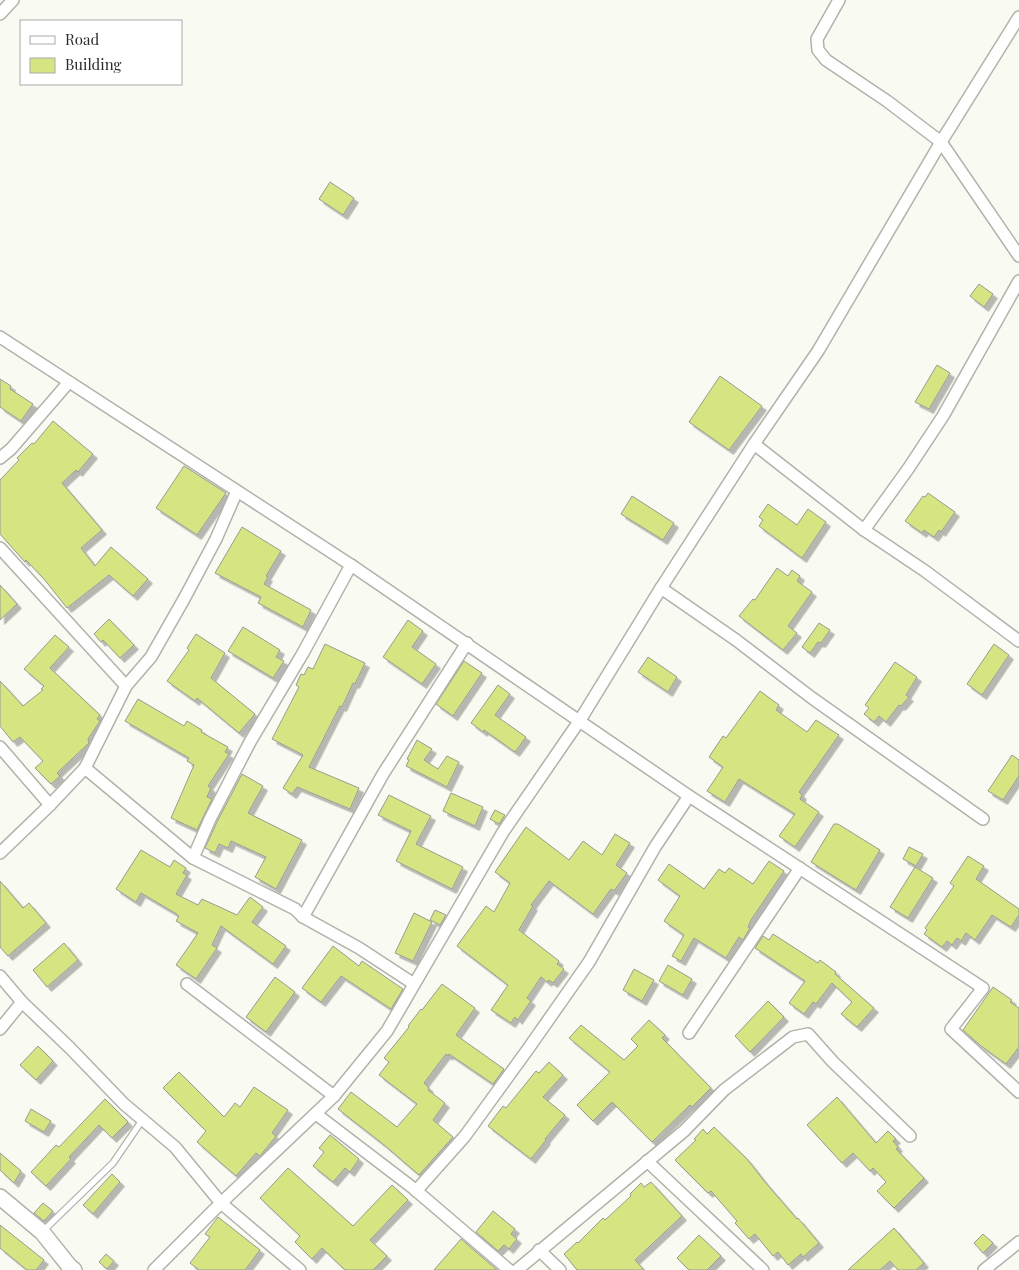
<svg xmlns="http://www.w3.org/2000/svg" width="1019" height="1270" font-family="'Playfair Display',serif">
	<style>
		.building { fill: #d7e482; stroke: #999a92; filter: url(#shadow) }
		.lines { fill: none; stroke-linecap: round; stroke-linejoin: round }
		.lane-casing { stroke: #b1b2aa; stroke-width: 8 }
		.street-casing { stroke: #b1b2aa; stroke-width: 14 }
		.secondary-casing { stroke: #b1b2aa; stroke-width: 18 }
		.lane { stroke: #fff; stroke-width: 5.5 }
		.street { stroke: #fff; stroke-width: 11 }
		.secondary { stroke: #fff; stroke-width: 15 }
	</style>
	<defs>
		<filter id="shadow"><feDropShadow dx="4.5" dy="4.5" stdDeviation="0" flood-color="#0004"/></filter>
	</defs>
	<rect width="100%" height="100%" fill="#f9faf1"/>
	<g class="building">
		<path d="M330,182L354,198L343,215L319,199Z"/>
		<path d="M979,284L993,294L984,307L970,296Z"/>
		<path d="M937,365L950,373L929,409L915,402Z"/>
		<path d="M720,376L762,406L729,450L689,422Z"/>
		<path d="M0,379L11,386L10,389L33,404L21,421L0,407Z"/>
		<path d="M53,421L93,454L78,472L76,470L62,483L102,530L81,548L95,566L111,547L148,579L133,596L109,575L67,608L44,579L26,560L25,562L0,534V480L19,460L17,458L32,443L34,444Z"/>
		<path d="M184,466L226,493L197,535L156,508Z"/>
		<path d="M928,493L955,512L941,532L939,530L934,537L924,530L922,533L905,521L923,496L925,497Z"/>
		<path d="M632,496L674,523L663,540L621,514Z"/>
		<path d="M768,504L797,525L808,509L826,522L802,558L759,526L763,520L759,517Z"/>
		<path d="M242,527L281,551L266,576L268,577L264,584L311,610L303,627L258,603L261,597L215,573Z"/>
		<path d="M777,568L788,576L792,570L800,576L797,581L812,592L788,626L797,633L783,650L739,616L753,599L755,600Z"/>
		<path d="M0,585L17,604L0,620Z"/>
		<path d="M109,619L134,645L120,658L103,640L101,642L94,634Z"/>
		<path d="M408,620L423,631L412,647L436,664L422,684L383,657Z"/>
		<path d="M819,623L830,630L821,643L818,642L810,653L802,647Z"/>
		<path d="M243,627L280,650L276,657L284,661L273,678L228,651Z"/>
		<path d="M196,634L225,653L211,678L255,714L239,733L197,698L195,701L167,681L189,650L187,648Z"/>
		<path d="M55,635L69,647L50,668L100,715L97,719L100,721L88,739L89,743L57,773L60,776L51,784L35,768L43,761L20,737L13,742L0,726V681L23,706L43,690L41,689L44,686L24,669Z"/>
		<path d="M325,644L365,663L355,684L353,683L342,707L340,706L309,767L359,788L350,809L297,787L292,794L283,788L303,755L272,739L299,687L296,685L301,674L304,675L308,667L313,669Z"/>
		<path d="M994,644L1009,655L982,695L967,684Z"/>
		<path d="M648,657L677,677L668,692L638,672Z"/>
		<path d="M464,661L482,673L453,716L436,704Z"/>
		<path d="M895,662L917,677L906,695L909,697L901,706L899,705L886,722L879,716L874,722L864,714L869,708L865,705Z"/>
		<path d="M498,685L510,694L495,715L526,737L515,752L484,730L483,732L471,723Z"/>
		<path d="M760,691L779,705L776,710L807,732L816,720L839,735L799,792L802,795L800,799L819,812L795,847L779,836L795,814L739,779L725,802L707,791L723,767L709,757L723,736L726,738Z"/>
		<path d="M138,699L184,726L187,721L202,730L201,732L228,747L225,752L229,754L208,786L211,788L207,797L212,799L197,830L171,818L194,765L187,761L189,758L125,721Z"/>
		<path d="M417,740L432,749L424,760L438,769L447,756L459,762L447,787L406,766L409,760L407,759Z"/>
		<path d="M1012,755L1019,760V776L1003,800L988,791Z"/>
		<path d="M242,774L263,786L248,813L302,840L276,889L255,877L266,857L231,841L228,848L219,844L215,853L205,848L217,822Z"/>
		<path d="M451,793L483,807L475,826L443,811Z"/>
		<path d="M389,795L431,816L416,844L463,867L452,889L396,861L411,831L378,815Z"/>
		<path d="M495,810L505,815L499,824L490,819Z"/>
		<path d="M834,824H838L880,850L856,890L811,862Z"/>
		<path d="M526,827L569,860L583,841L602,855L615,834L630,843L616,865L627,873L614,891L611,889L593,914L549,881L531,905L533,906L519,930L559,961L557,964L564,969L553,983L549,980L547,982L541,977L527,998L531,1001L519,1018L518,1020L515,1017L511,1023L491,1010L508,985L457,946L486,906L494,912L510,883L495,872Z"/>
		<path d="M909,847L923,854L916,866L903,859Z"/>
		<path d="M141,850L170,867L174,860L186,868L183,873L187,875L176,894L198,905L202,899L237,915L250,897L263,907L252,922L286,946L273,964L221,926L212,945L217,948L196,979L176,965L198,933L176,921L179,916L175,913L141,893L136,902L116,889Z"/>
		<path d="M968,856L984,866L976,879L1019,909V915L1011,927L992,915L975,940L966,933L961,941L957,938L952,945L947,941L942,947L924,934L927,930L925,928L954,886L950,883Z"/>
		<path d="M769,861L784,871L751,920L748,927L750,928L743,940L739,937L726,958L694,938L681,961L672,956L684,935L664,921L680,896L658,880L669,864L704,889L719,869L725,873L729,868L753,884Z"/>
		<path d="M915,867L933,878L908,918L890,907Z"/>
		<path d="M0,881L23,908L29,903L46,923L8,956L0,947Z"/>
		<path d="M435,910L446,915L440,925L430,920Z"/>
		<path d="M414,913L432,922L413,961L395,953Z"/>
		<path d="M773,934L818,963L820,960L836,972L835,974L874,1008L857,1027L841,1014L852,1002L832,983L816,1004L813,1002L804,1014L789,1003L805,981L755,948L763,936L769,940Z"/>
		<path d="M64,943L78,960L47,987L33,970Z"/>
		<path d="M333,946L359,966L362,961L403,989L391,1009L341,976L321,1002L302,988Z"/>
		<path d="M668,965L692,979L683,995L659,981Z"/>
		<path d="M634,969L654,980L642,1001L623,990Z"/>
		<path d="M275,977L295,992L266,1032L246,1017Z"/>
		<path d="M442,984L475,1008L456,1035L504,1069L493,1084L449,1054L448,1056L446,1054L424,1083L429,1088L428,1090L445,1103L433,1120L453,1137L419,1175L383,1144L338,1109L351,1092L397,1127L417,1104L379,1075L389,1062L384,1058L409,1027L408,1026L421,1009L422,1010Z"/>
		<path d="M993,987L1012,1000L1010,1002L1019,1008V1047L1006,1064L981,1046L963,1030Z"/>
		<path d="M768,1001L784,1017L750,1052L735,1036Z"/>
		<path d="M649,1020L665,1035L662,1038L711,1088L692,1107L690,1105L652,1142L612,1102L593,1121L577,1105L610,1072L569,1038L581,1025L624,1060L638,1046L631,1039Z"/>
		<path d="M38,1046L53,1061L36,1080L20,1065Z"/>
		<path d="M549,1062L563,1075L543,1097L565,1115L545,1139L546,1140L531,1159L488,1126L503,1106L506,1108L536,1071L539,1073Z"/>
		<path d="M179,1072L224,1117L235,1103L240,1107L254,1087L288,1110L272,1133L276,1136L260,1156L256,1153L236,1176L197,1142L206,1131L163,1088Z"/>
		<path d="M837,1097L876,1143L888,1131L896,1139L893,1141L898,1147L896,1149L924,1178L894,1208L877,1191L886,1182L873,1168L870,1171L853,1153L842,1163L807,1125Z"/>
		<path d="M105,1099L128,1122L112,1138L99,1125L69,1157L71,1159L46,1186L31,1172L56,1145L59,1147Z"/>
		<path d="M31,1109L51,1121L44,1132L25,1121Z"/>
		<path d="M714,1127L747,1159L765,1182L797,1219L798,1218L819,1243L803,1257L801,1254L788,1265L778,1252L773,1256L755,1234L749,1239L735,1223L737,1221L711,1191L708,1193L675,1160L696,1140L694,1139L703,1129L707,1134Z"/>
		<path d="M330,1135L359,1159L350,1172L345,1168L333,1182L313,1166L324,1152L319,1148Z"/>
		<path d="M0,1153L21,1171L14,1183L0,1170Z"/>
		<path d="M288,1168L353,1226L392,1185L408,1200L370,1240L387,1256L373,1270H345L322,1248L312,1259L295,1242L300,1236L260,1198Z"/>
		<path d="M112,1174L120,1182L93,1214L83,1205Z"/>
		<path d="M651,1182L682,1216L635,1260L644,1270H577L564,1254L577,1242L578,1243L603,1218L605,1220L631,1196L630,1194L641,1183L644,1187Z"/>
		<path d="M43,1203L53,1211L44,1221L34,1213Z"/>
		<path d="M493,1211L515,1229L511,1234L517,1239L509,1249L504,1245L498,1251L476,1232Z"/>
		<path d="M218,1217L260,1250L245,1270H199L190,1263L210,1237L205,1234Z"/>
		<path d="M0,1225L44,1260L36,1270H27L0,1248Z"/>
		<path d="M894,1228L924,1263L916,1270H898L890,1261L880,1270H848Z"/>
		<path d="M983,1234L993,1243L983,1253L974,1243Z"/>
		<path d="M699,1235L721,1256L707,1270H689L677,1258Z"/>
		<path d="M461,1239L497,1270H434Z"/>
		<path d="M106,1254L114,1261L107,1269L99,1262Z"/>
	</g>
	<g class="lines">
		<defs>
			<path id="lane" d="M42,1232L113,1163L143,1119"/>
			<g id="street">
				<path d="M839,0L817,39L818,50L826,60L887,101L941,142L1019,256"/>
				<path d="M0,14L13,0"/>
				<path d="M0,337L351,565L689,796L983,988L951,1029L1019,1092"/>
				<path d="M754,444L864,530L925,571L1019,641"/>
				<path d="M0,458L11,449L69,382"/>
				<path d="M864,530L908,469L943,416L1019,281"/>
				<path d="M0,548L126,686"/>
				<path d="M661,588L736,640L812,698L983,819"/>
				<path d="M0,747L50,805"/>
				<path d="M85,768L193,858L295,909L303,917L359,948L414,984"/>
				<path d="M0,853L50,805L85,768L126,686L151,657L184,599L216,539L237,491"/>
				<path d="M193,858L210,819L250,742L303,653L351,565"/>
				<path d="M303,917L383,774L467,643"/>
				<path d="M0,976L22,1002L70,1048L124,1104L175,1147L221,1203L300,1270"/>
				<path d="M187,984L334,1096"/>
				<path d="M0,1029L22,1002"/>
				<path d="M689,1033L800,868"/>
				<path d="M316,1114L413,1188L509,1270"/>
				<path d="M647,1161L763,1270"/>
				<path d="M416,1191L465,1136L528,1049L589,962L655,847L689,796"/>
				<path d="M539,1250L560,1270"/>
				<path d="M154,1270L221,1203L334,1096L387,1031L503,832L580,720L661,588L754,444L818,351L941,142L1019,17"/>
				<path d="M517,1270L684,1131L724,1090L793,1037L808,1034L833,1062L910,1136"/>
				<path d="M984,1270L1019,1242"/>
			</g>
			<path id="secondary" d="M0,1197L42,1232L70,1267L74,1270"/>
		</defs>
		<use href="#lane" class="lane-casing"/>
		<use href="#street" class="street-casing"/>
		<use href="#secondary" class="secondary-casing"/>
		<use href="#lane" class="lane"/>
		<use href="#street" class="street"/>
		<use href="#secondary" class="secondary"/>
	</g>
	<rect x="20" y="20" width="162" height="65" fill="#ffffff" stroke="#aaaaa9"/>
	<rect x="30" y="36" width="25" height="8" fill="#ffffff" stroke="#aaaaa9"/>
	<text x="65" y="45" font-size="15" fill="#2b2b28">Road</text>
	<rect x="30" y="58" width="25" height="15" fill="#d7e482" stroke="#aaaaa9"/>
	<text x="65" y="70" font-size="15" fill="#2b2b28">Building</text>
</svg>
